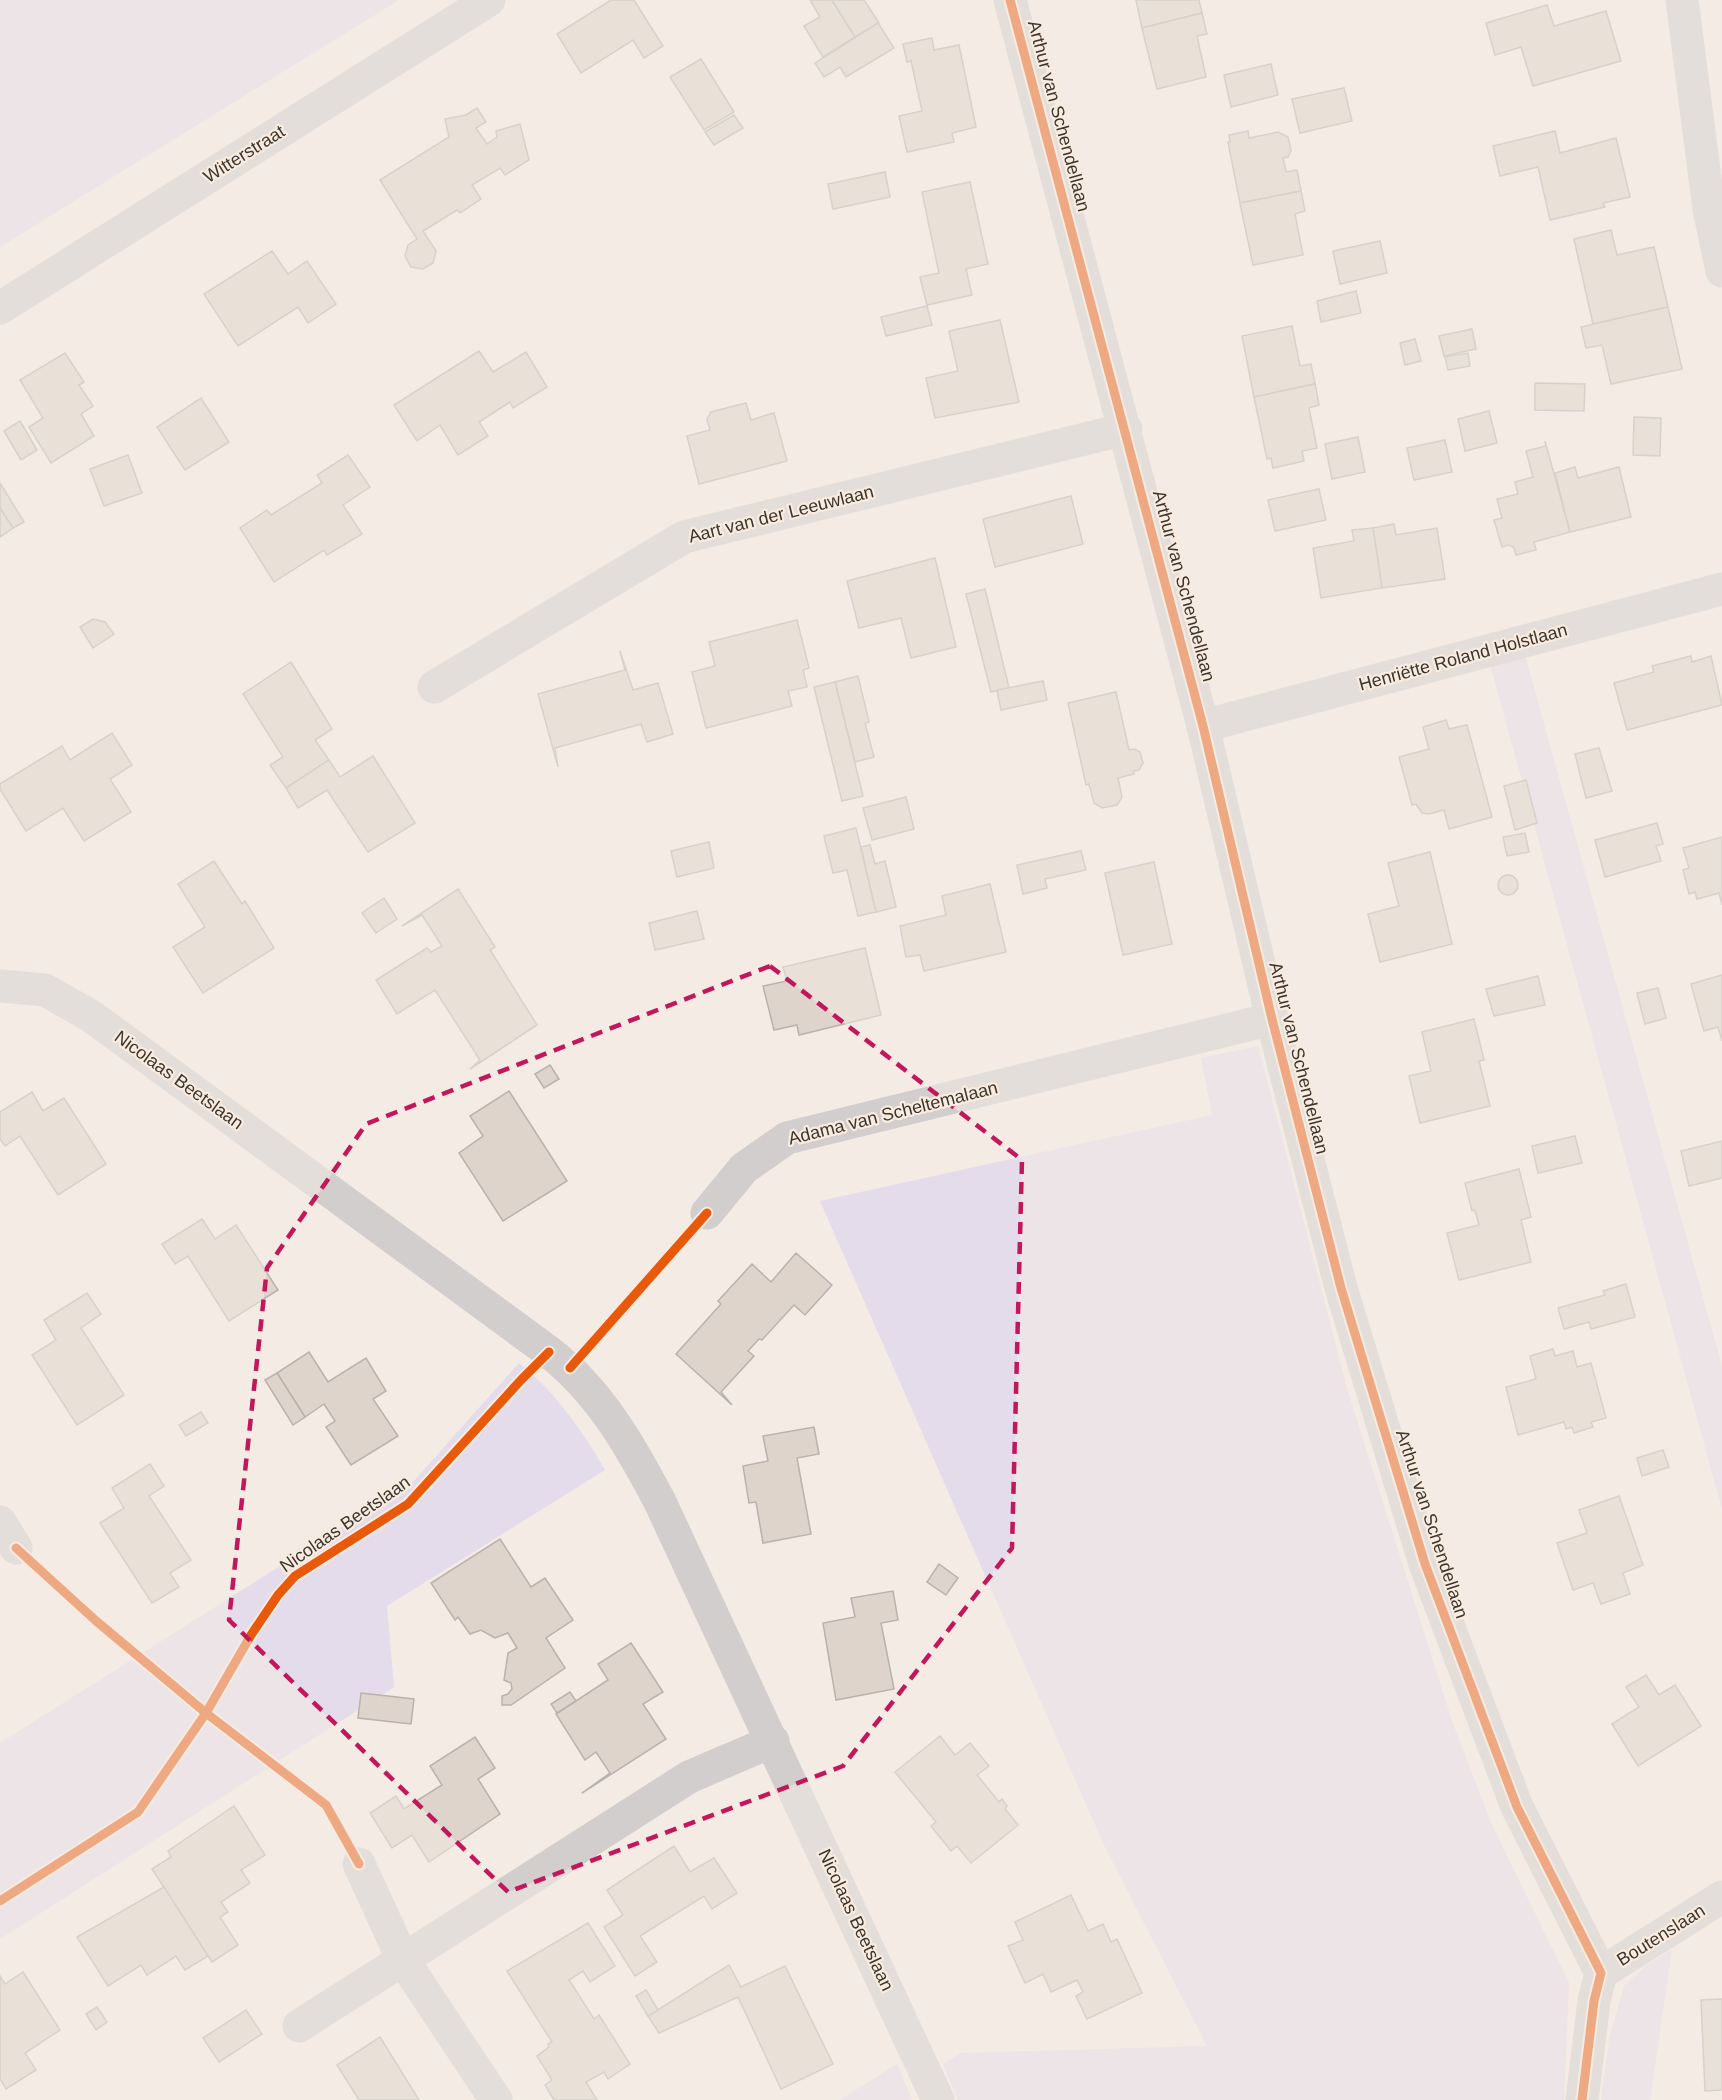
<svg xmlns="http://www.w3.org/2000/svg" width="1722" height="2100" font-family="Arial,sans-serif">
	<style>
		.green { fill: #e4dbeb }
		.building { fill: #ded4cb; stroke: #b9b2ad; stroke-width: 1.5 }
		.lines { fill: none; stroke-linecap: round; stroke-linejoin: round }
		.minor { stroke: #d1cecd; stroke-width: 33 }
		.cycleway-casing { stroke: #f9ebde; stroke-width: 13 }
		.cycleway { stroke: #e8590c; stroke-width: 9 }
		.marked { fill: none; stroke: #c2185b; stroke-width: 4.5; stroke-dasharray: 12 8; stroke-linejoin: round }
		.labels { text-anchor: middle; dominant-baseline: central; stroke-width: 4.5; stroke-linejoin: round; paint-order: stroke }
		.street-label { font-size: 18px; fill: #3c3631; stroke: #f9ebde }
	</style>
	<rect width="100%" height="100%" fill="#f3ebe4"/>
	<g class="green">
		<path d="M0,0H399L0,247Z"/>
		<path d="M1523,648L1722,1366V1509L1488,657Z"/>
		<path d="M1258,1046L1348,1392L1452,1721L1491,1823L1569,1983L1564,2100H958L943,2064L961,2053L1207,2046L1104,1845L820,1201L1212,1115L1201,1058Z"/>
		<path d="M519,1363C555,1392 582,1430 605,1470L387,1606L394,1687L0,1939V1743L413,1482Z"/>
		<path d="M1672,1949L1650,2100H1601L1609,2040L1624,1986L1647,1965Z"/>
		<path d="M897,2064L912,2100H840Z"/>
	</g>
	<g class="building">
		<path d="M611,0H634L663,46L644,58L633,40L581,73L557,34Z"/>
		<path d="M810,0H832L855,37L823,57L804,26L820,17Z"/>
		<path d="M832,0H864L879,23L855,37Z"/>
		<path d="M1136,0H1199L1202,13L1142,28Z"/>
		<path d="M1547,5L1554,26L1606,11L1621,61L1533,86L1521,47L1495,55L1486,23Z"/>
		<path d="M1202,13L1207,34L1197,36L1206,77L1157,89L1142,28Z"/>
		<path d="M878,23L894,48L846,77L840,67L824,77L815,63Z"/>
		<path d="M932,38L934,50L959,45L976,127L952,133L954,142L907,152L899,116L922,111L911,61L907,62L903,44Z"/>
		<path d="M701,59L734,112L704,130L670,77Z"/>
		<path d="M1271,64L1278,95L1231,107L1224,75Z"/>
		<path d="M1344,88L1352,121L1300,133L1292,99Z"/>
		<path d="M477,108L486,122L476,128L487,144L497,137L496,131L520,124L529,160L505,175L500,168L472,185L481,199L460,213L457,210L423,231L436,251L433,263L423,269L411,267L405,256L408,245L417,239L380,180L449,137L445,119L466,115Z"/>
		<path d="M734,115L743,128L714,145L705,132Z"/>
		<path d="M1248,131L1249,138L1278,132L1288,137L1291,151L1288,157L1283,158L1286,172L1297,170L1301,191L1240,203L1228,142H1230L1229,135Z"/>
		<path d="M1555,131L1560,153L1616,138L1630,197L1603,203L1605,207L1550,220L1538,167L1500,176L1493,146Z"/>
		<path d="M885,172L890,197L833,209L828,184Z"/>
		<path d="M970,182L988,264L966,269L972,295L927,305L920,277L939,273L922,192Z"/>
		<path d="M1301,191L1305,211L1295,214L1303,255L1253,265L1240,203Z"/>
		<path d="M1611,230L1617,255L1654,247L1668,307L1593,324L1574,239Z"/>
		<path d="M1380,241L1387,273L1340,284L1333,251Z"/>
		<path d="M272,251L288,274L307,261L336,304L308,323L298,307L238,346L204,294Z"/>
		<path d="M1356,291L1361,313L1321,322L1317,301Z"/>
		<path d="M927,306L932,325L886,336L881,317Z"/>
		<path d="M1668,307L1682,369L1611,384L1602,345L1586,348L1581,327Z"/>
		<path d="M1000,320L1019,402L935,418L926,378L958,371L949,331Z"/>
		<path d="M1292,326L1300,366L1311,364L1315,384L1254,397L1242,336Z"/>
		<path d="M1472,329L1476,349L1444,356L1439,336Z"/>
		<path d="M1415,339L1421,361L1405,365L1400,343Z"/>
		<path d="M479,351L493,372L526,352L547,387L513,408L510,402L479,422L488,436L458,455L440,425L417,441L394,405Z"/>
		<path d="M65,353L84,382L79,385L93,406L81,414L94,436L51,463L29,427L43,418L20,380Z"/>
		<path d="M1468,353L1470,366L1448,370L1445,357Z"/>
		<path d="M1535,383L1585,384L1584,411L1535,410Z"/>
		<path d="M1315,384L1319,405L1309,408L1317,448L1302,451L1304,461L1273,468L1271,458L1267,459L1254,397Z"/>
		<path d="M201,398L229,442L185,470L157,427Z"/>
		<path d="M746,403L751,420L774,413L787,461L699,484L687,436L710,430L707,419L711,412Z"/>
		<path d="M1489,411L1497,443L1465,451L1458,419Z"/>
		<path d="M1634,417L1661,418L1660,456L1633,455Z"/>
		<path d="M20,421L37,450L21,460L4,431Z"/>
		<path d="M1358,437L1365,472L1332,479L1325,444Z"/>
		<path d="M1445,440L1452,472L1414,480L1407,448Z"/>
		<path d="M1545,441L1570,532L1534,542L1536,550L1516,555L1514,548L1509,545L1502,547L1494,520L1502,518L1497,499L1518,494L1515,482L1533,477L1526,451L1546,446Z"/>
		<path d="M128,455L142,493L104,506L90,469Z"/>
		<path d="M348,455L370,487L343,505L362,534L327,555L324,550L274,582L240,528L267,510L271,515L322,483L317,475Z"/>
		<path d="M1575,467L1578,478L1619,467L1631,517L1570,532L1555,473Z"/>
		<path d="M0,483L24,522L13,528L0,508Z"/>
		<path d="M1319,489L1326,520L1275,531L1268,500Z"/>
		<path d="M1071,496L1083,544L995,567L983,519Z"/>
		<path d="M0,508L13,528L0,537Z"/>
		<path d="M1394,524L1396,535L1437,528L1445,579L1382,588L1373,528Z"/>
		<path d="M1373,528L1382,588L1321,598L1313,548L1354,541L1352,530Z"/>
		<path d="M935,558L956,647L911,658L901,618L859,628L847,581Z"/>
		<path d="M985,589L1009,688L991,692L966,594Z"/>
		<path d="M93,619L105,622L114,634L93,648L80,627Z"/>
		<path d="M797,620L809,668L803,670L807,687L788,691L792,706L706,728L692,672L715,666L709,642Z"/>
		<path d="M620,651L633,690L658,683L673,734L647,742L641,724L555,748L558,767L538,694L625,670Z"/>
		<path d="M1691,656L1692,662L1711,656L1722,705L1627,730L1614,683L1654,672L1652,666Z"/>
		<path d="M291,662L332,729L315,740L329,760L286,788L270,765L283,757L243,694Z"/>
		<path d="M858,676L869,722L865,723L874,757L855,762L835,682Z"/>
		<path d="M1043,681L1047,700L1001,710L997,690Z"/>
		<path d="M835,682L863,796L842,801L814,687Z"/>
		<path d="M1116,692L1129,750L1134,749L1140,752L1143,763L1139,770L1133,771L1134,774L1118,778L1122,797L1117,805L1102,808L1094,803L1089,784L1086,785L1068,703Z"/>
		<path d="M1446,720L1449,729L1467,725L1492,817L1449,829L1444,810L1429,814L1422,813L1416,804L1412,805L1399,757L1429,749L1423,727Z"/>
		<path d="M112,733L132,765L110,779L131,812L84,841L63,808L26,831L0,789V784L62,746L70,760Z"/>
		<path d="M1599,748L1612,791L1586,798L1575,754Z"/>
		<path d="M373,756L415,823L368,852L327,790L298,808L286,788L329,760L340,777Z"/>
		<path d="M1526,780L1537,823L1515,830L1504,786Z"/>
		<path d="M906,797L914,829L872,840L863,808Z"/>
		<path d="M1657,823L1663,844L1656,846L1661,861L1605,877L1595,840Z"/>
		<path d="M856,828L876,912L858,916L847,870L833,873L824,836Z"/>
		<path d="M1525,833L1529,852L1507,856L1503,837Z"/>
		<path d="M1722,837V905L1719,893L1697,899L1695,892L1689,894L1683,870L1689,868L1683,848Z"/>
		<path d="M709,842L714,868L677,877L671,851Z"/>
		<path d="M870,845L875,864L885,861L896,907L876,912L861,847Z"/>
		<path d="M1081,851L1086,870L1045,879L1047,888L1023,894L1017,865Z"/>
		<path d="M1430,852L1452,944L1380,962L1368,914L1399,906L1388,863Z"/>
		<path d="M214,861L242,904L245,901L274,948L203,993L173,947L205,927L178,884Z"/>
		<path d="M1154,862L1172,944L1123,955L1105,873Z"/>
		<circle cx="1508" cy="885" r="10"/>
		<path d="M990,884L1006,952L924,971L920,955L906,957L900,926L946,915L942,896Z"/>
		<path d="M458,889L495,947L490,950L537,1025L470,1069L480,1060L435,990L397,1014L376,980L427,948L431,952L442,946L422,915L402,926Z"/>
		<path d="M384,898L397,919L376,933L362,913Z"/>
		<path d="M697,911L704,939L655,950L649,923Z"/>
		<path d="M865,948L881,1015L799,1035L797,1025L774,1030L763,986L787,981L783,967Z"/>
		<path d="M1722,975V1041L1718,1027L1704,1031L1691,984Z"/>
		<path d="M1538,976L1545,1005L1494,1016L1486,989Z"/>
		<path d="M1658,988L1666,1018L1645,1024L1637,993Z"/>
		<path d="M1474,1019L1484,1060L1479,1061L1490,1106L1420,1123L1409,1076L1431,1071L1422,1032Z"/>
		<path d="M550,1065L559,1079L544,1088L535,1074Z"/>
		<path d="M509,1091L567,1181L503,1221L459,1153L483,1136L470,1116Z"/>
		<path d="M32,1092L43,1111L64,1098L106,1164L58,1195L20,1136L5,1146L0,1139V1112Z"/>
		<path d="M1575,1136L1582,1163L1538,1173L1532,1146Z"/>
		<path d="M1722,1141V1178L1689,1186L1681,1151Z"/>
		<path d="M1519,1169L1531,1217L1521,1220L1531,1262L1459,1280L1447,1233L1479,1225L1475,1210L1472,1211L1465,1183Z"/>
		<path d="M202,1219L215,1239L236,1225L278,1290L229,1321L188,1256L175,1264L162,1244Z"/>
		<path d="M796,1253L832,1285L805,1315L794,1305L762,1340L759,1339L748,1351L754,1356L721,1392L732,1405L676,1354L721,1304L718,1301L752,1264L771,1282Z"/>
		<path d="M1626,1284L1635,1317L1591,1329L1589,1322L1564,1329L1558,1308L1605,1295L1603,1291Z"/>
		<path d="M87,1293L101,1314L81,1328L124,1395L77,1425L32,1355L56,1340L44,1320Z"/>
		<path d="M1553,1349L1555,1356L1573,1351L1577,1367L1591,1363L1606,1418L1591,1422L1593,1427L1574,1433L1572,1427L1566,1429L1564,1422L1518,1435L1506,1387L1536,1379L1530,1356Z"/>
		<path d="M309,1352L328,1382L366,1358L386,1391L373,1399L398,1436L351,1465L326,1427L335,1421L324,1404L305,1417L277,1373Z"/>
		<path d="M277,1373L305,1417L293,1425L265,1380Z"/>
		<path d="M201,1412L208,1423L186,1436L179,1425Z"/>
		<path d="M814,1427L819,1454L797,1458L811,1534L763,1543L756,1502L749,1503L743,1466L768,1461L763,1436Z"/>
		<path d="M1663,1450L1669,1467L1642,1476L1637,1458Z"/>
		<path d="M150,1464L164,1486L149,1496L191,1560L170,1573L179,1587L152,1603L100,1523L124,1508L112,1488Z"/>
		<path d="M1619,1496L1643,1565L1623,1573L1630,1594L1601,1604L1593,1583L1573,1590L1557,1543L1587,1533L1579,1510Z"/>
		<path d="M500,1539L531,1587L545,1578L573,1620L546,1638L565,1668L511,1705H502V1696L508,1694L512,1689L511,1683L504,1680L508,1653L517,1648L508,1633L495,1638L481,1630L470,1634L458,1617L455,1620L431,1583Z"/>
		<path d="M939,1564L958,1578L946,1595L927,1582Z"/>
		<path d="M893,1591L898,1620L881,1623L894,1689L836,1700L823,1623L855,1617L851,1598Z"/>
		<path d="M631,1643L663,1692L643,1704L666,1739L582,1793L610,1773L596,1752L585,1760L556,1714L608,1680L598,1664Z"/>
		<path d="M1646,1675L1659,1695L1675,1685L1701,1726L1638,1766L1612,1724L1639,1707L1626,1687Z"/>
		<path d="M570,1692L576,1701L557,1713L551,1704Z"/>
		<path d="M361,1693L414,1699L411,1724L358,1718Z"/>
		<path d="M940,1736L955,1755L970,1743L989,1766L977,1775L999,1802L1002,1799L1007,1806L1005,1809L1018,1825L971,1863L957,1846L951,1851L931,1826L936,1822L895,1772Z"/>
		<path d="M475,1737L495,1768L478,1779L500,1814L429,1862L412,1835L392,1848L370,1813L396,1796L404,1809L442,1785L430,1766Z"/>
		<path d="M234,1806L265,1855L241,1870L250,1883L221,1902L228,1912L220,1917L238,1945L212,1962L152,1869L171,1857L168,1851Z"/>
		<path d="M674,1846L690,1872L714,1858L737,1893L712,1909L704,1896L640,1936L657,1962L635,1976L604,1927L623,1915L607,1890Z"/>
		<path d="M164,1887L208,1956L185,1970L176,1956L147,1975L141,1965L108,1986L77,1937Z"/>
		<path d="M1071,1895L1088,1931L1103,1924L1111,1942L1117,1939L1142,1993L1087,2019L1076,1996L1083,1992L1077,1980L1051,1992L1043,1974L1025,1983L1008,1946L1023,1940L1015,1922Z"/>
		<path d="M588,1923L615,1966L590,1982L583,1971L569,1980L594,2019L599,2015L630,2064L608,2079L604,2072L586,2082L597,2100H554L545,2085L552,2080L537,2056L549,2047L548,2044L552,2042L507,1971Z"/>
		<path d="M729,1965L741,1987L785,1966L833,2064L781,2089L738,1997L659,2033L648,2016Z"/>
		<path d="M23,1972L60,2030L25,2053L36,2070L6,2089L0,2079V1976L5,1984Z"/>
		<path d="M646,1990L658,2010L648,2016L636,1996Z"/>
		<path d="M1722,1999V2090L1705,2091L1701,2000Z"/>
		<path d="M97,2007L107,2022L96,2030L86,2014Z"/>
		<path d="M246,2010L262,2034L219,2062L203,2038Z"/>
		<path d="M380,2037L419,2100H359L337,2065Z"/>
	</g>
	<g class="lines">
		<g class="minor">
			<path d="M1010,0L1203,726L1272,1019L1341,1288L1425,1564L1517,1807L1601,1973L1594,2001L1582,2100"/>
			<path d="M1682,0L1709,209L1722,271"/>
			<path d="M0,308L489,0"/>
			<path d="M434,687L684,537L1126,429"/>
			<path d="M1203,726L1722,589"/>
			<path d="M0,986L45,990L91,1016L549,1352C600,1392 630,1445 660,1502L938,2100"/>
			<path d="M707,1213L744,1168L787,1138L1272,1019"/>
			<path d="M0,1522L16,1548"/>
			<path d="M359,1864L403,1960L496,2100"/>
			<path d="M1601,1973L1722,1897"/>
			<path d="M299,2026L689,1777L773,1741"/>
		</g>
		<defs>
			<g id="cycleway">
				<path d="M1010,0L1203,726L1272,1019L1341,1288L1425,1564L1517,1807L1601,1973L1594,2001L1582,2100"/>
				<path d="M570,1368L707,1213"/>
				<path d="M16,1548L95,1620L206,1713L326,1805L359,1864"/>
				<path d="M0,1901L138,1812L206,1713L251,1635L278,1595L295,1576L408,1504L521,1380L549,1352"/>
			</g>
		</defs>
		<use href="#cycleway" class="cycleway-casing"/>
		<use href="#cycleway" class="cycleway"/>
	</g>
	<path d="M0 0H1722V2100H0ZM770,966L1022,1160L1012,1548L843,1766L508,1892L229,1620L267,1268L366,1124Z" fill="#f3ebe4" fill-opacity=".55" fill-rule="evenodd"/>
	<path class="marked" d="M770,966L1022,1160L1012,1548L843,1766L508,1892L229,1620L267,1268L366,1124Z"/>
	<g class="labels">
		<g class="street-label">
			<text transform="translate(1059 116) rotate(75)">Arthur van Schendellaan</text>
			<text transform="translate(244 154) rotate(-32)">Witterstraat</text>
			<text transform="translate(781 514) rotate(-14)">Aart van der Leeuwlaan</text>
			<text transform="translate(1184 586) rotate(75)">Arthur van Schendellaan</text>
			<text transform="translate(1463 657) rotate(-15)">Henriëtte Roland Holstlaan</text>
			<text transform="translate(1299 1058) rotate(76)">Arthur van Schendellaan</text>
			<text transform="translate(179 1080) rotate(36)">Nicolaas Beetslaan</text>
			<text transform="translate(893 1113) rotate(-14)">Adama van Scheltemalaan</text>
			<text transform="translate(345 1524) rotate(-35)">Nicolaas Beetslaan</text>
			<text transform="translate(1432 1524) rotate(72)">Arthur van Schendellaan</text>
			<text transform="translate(856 1920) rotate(65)">Nicolaas Beetslaan</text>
			<text transform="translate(1661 1935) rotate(-32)">Boutenslaan</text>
		</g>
	</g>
</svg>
